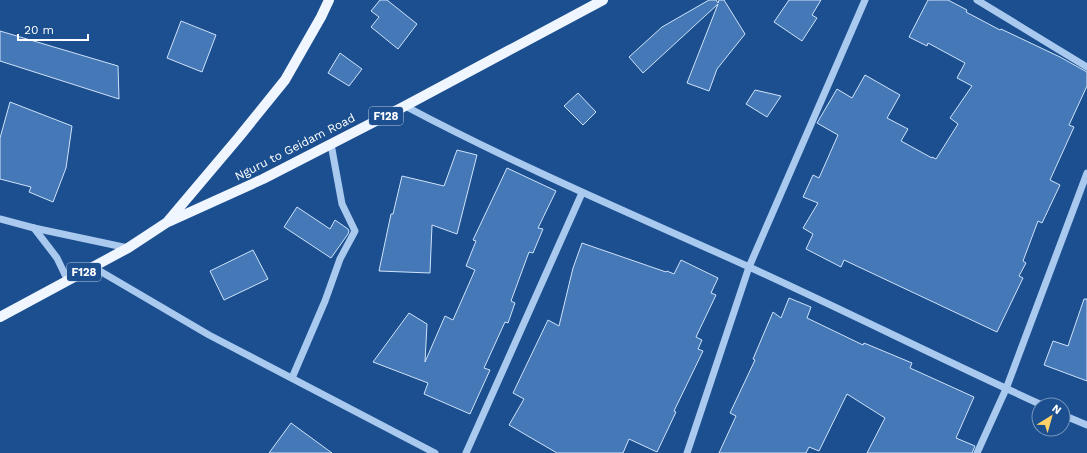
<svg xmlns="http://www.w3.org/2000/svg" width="1087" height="453" font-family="'Work Sans',sans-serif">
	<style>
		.building { fill: #4478b7; stroke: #cfe3fa }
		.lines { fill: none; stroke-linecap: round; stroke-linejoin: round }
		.minor { stroke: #a9c9ee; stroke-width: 7 }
		.major { stroke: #f0f6ff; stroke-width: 10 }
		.labels { text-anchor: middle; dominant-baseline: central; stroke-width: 3; stroke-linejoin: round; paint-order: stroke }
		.shield { fill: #1b4f8f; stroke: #bbcadd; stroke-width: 1 }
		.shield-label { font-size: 11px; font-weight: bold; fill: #fff }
		.street-label { font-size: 12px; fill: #fff; stroke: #1b4f8f }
	</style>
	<rect width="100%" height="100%" fill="#1b4f8f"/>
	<g class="building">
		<path d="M380,0H387L417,24L398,49L371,27L379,17L371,11Z"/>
		<path d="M709,0H716L718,3L719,0H724L745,34L717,69L709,91L687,83L718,4L643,73L629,57L662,27Z"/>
		<path d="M789,0H821L812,15L817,18L802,41L774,22Z"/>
		<path d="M928,0H948L967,10L966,12L1000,30L1001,29L1060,57L1087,72V86L1069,125L1074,127L1050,180L1060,185L1042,223L1038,221L1023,261L1026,263L1019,276L1023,278L997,332L844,260L841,267L806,249L813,234L803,228L818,203L803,197L813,175L819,178L838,135L817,123L837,89L852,98L865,75L900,95L887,118L908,129L901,141L932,158V157L936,159L958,124L950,118L972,86L957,78L965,63L928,43L927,46L909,37Z"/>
		<path d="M181,21L216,35L202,72L167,58Z"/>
		<path d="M0,31L118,66L119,99L0,61Z"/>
		<path d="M340,53L362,69L349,86L328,73Z"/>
		<path d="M755,90L781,96L767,117L746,104Z"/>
		<path d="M578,93L596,112L583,125L564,106Z"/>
		<path d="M10,102L72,126L66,168L53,202L29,192L31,187L0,179V138Z"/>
		<path d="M457,150L477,155L457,234L432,225L430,273L379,271L391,214H393L402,176L444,186Z"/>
		<path d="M507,168L556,191L538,228L543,229L533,253L529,252L511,301L515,303L508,323L505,322L484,368L490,370L470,414L424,394L428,383L373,362L409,313L427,324L425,362L445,316L453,320L475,270L466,266L476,241L473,240Z"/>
		<path d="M297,207L330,229L335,220L348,229L349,231L348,234L331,258L284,227Z"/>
		<path d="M582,243L666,272L667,271L674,274L681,260L718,278L711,293L716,295L696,337L702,340L698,349L703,351L674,411L676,412L657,452L629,439L623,453H557L509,425L524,399L513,393L548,320L559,326L573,268Z"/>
		<path d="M253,250L268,279L224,300L210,271Z"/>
		<path d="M789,298L811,307L807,318L863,345L864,343L912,363L910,368L974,397L956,438L975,446L972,453H867L885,418L847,394L819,451L809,447L806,453H719L736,416L730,413L755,360L753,359L773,312L781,318Z"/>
		<path d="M1084,299H1087V381L1044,365L1053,341L1068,346Z"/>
		<path d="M291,423L332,453H269Z"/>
	</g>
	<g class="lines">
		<g class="minor">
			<path d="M977,0L1087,67"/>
			<path d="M405,106C516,165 632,214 747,266C846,311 943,360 1042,405"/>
			<path d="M0,219L34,228L128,248"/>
			<path d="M34,228L57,258L68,281"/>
			<path d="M93,267L209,335L435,453"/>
			<path d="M292,378L325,301L340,259L355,231L342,204L331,144"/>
			<path d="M1063,415L1087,425"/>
			<path d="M466,453L582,193"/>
			<path d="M687,453L749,267L865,0"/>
			<path d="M977,453L1006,389L1087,173"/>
		</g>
		<g class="major">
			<path d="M168,221L239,137L285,80L321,17L329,0"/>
			<path d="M0,317L128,248L166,223L263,179L405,106L603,0"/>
		</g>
	</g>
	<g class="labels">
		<g class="shield">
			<rect x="369" y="107" width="34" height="18" rx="3"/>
			<rect x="67" y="263" width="34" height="18" rx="3"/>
		</g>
		<g class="shield-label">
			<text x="386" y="116">F128</text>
			<text x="84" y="272">F128</text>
		</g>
		<g class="street-label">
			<text transform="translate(295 147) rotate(-27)">Nguru to Geidam Road</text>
		</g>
	</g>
	<g transform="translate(1051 417) rotate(37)"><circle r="19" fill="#1b4f8f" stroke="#7695bc"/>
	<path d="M0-3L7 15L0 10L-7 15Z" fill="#ffd166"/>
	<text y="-6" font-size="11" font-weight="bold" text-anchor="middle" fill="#ffffff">N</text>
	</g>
	<path d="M18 34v6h70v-6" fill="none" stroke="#ffffff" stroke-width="2"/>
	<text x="24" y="34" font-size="12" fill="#ffffff" stroke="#1b4f8f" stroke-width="3" paint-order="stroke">20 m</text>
</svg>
